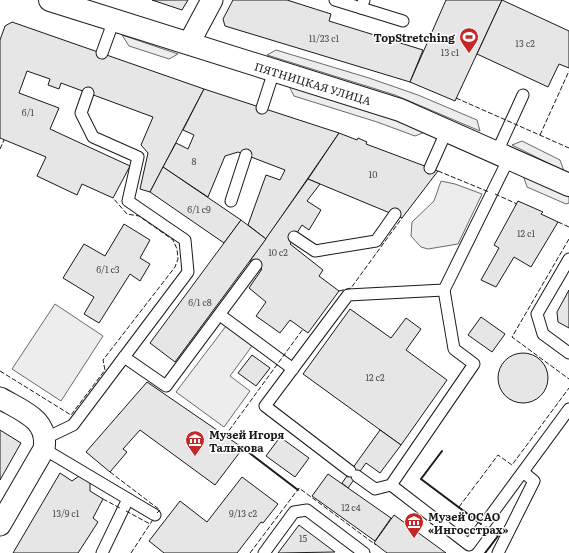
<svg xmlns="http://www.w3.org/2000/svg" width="569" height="553" font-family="Literata,serif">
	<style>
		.built { fill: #ededed; stroke: #6a6a6a }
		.building { fill: #e6e6e6; stroke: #1a1a1a }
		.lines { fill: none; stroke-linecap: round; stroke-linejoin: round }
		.lane-casing { stroke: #1a1a1a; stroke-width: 13 }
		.street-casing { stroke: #1a1a1a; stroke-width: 23 }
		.secondary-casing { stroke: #1a1a1a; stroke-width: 24 }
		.lane { stroke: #fff; stroke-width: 11 }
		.street { stroke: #fff; stroke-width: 21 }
		.secondary { stroke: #fff; stroke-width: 22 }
		.fence { stroke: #1a1a1a; stroke-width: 1; stroke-dasharray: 5 2; stroke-linecap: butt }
		.wall { stroke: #1a1a1a; stroke-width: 2 }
		.labels { text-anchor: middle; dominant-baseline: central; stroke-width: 3; stroke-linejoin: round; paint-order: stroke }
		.number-label { font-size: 9px; fill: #4d4d4d }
		.poi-label { font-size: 11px; font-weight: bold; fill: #1a1a1a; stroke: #fff; text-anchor: start }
		.street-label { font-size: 11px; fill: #1a1a1a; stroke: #fff }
	</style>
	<rect width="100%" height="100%" fill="#fff"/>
	<g class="built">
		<path d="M122,35L178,54L169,59L129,46Z"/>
		<path d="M276,50L369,78L418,95L477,120L480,131L395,95L267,55Z"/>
		<path d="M289,86L380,114L425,132L415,136L377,122L294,96Z"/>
		<path d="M522,141L560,160L564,171L512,145Z"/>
		<path d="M523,175L569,197V203L566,204L527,187Z"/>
		<path d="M441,181L455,184L482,194L458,244L428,249L421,247L411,236L412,222L434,201Z"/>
		<path d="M55,304L103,336L61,401L12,369Z"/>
		<path d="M226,326L252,346L230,376L250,391L224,427L176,392Z"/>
	</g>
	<g class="building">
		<path d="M152,0H188L182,10Z"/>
		<path d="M233,0H287L331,14L329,21L423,50L410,82L225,26L223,19Z"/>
		<path d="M446,0H502L455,101L410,82Z"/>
		<path d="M502,0L569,31V68L559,64L548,87L477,54Z"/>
		<path d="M12,22L204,89L150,192L140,189L148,153L141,145L153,117L61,83L59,89L48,85L50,79L27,71L19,93L59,108L50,129L130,166L113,198L82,184L77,195L37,176L46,157L0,138V40L5,26Z"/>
		<path d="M204,89L339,133L266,239L248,225L266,175L280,180L285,170L238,152L225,156L208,197L163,167L176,143L188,149L194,135L183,130Z"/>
		<path d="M339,133L357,140L358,138L367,142L366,144L438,171L402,218L308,179Z"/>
		<path d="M163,167L241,220L224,243L150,192Z"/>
		<path d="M308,179L320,184L307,201L321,210L309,230L302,225L290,244L323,270L319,276L339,291L308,333L290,320L280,333L256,316L266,302L249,288L262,269L250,261Z"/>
		<path d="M518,201L543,212L541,214L558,222L531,267L514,257L496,287L481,280L499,248L494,245Z"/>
		<path d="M241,220L266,239L175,362L150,343Z"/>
		<path d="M124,224L150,240L140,258L150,264L140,281L130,274L99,323L84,314L94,297L63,278L84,244L105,256Z"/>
		<path d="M569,290V328L558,322L557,312Z"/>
		<path d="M350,309L391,338L406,318L421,329L406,350L447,380L401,445L303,374Z"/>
		<path d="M481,317L505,334L492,352L468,335Z"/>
		<circle cx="523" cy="378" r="25"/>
		<path d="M252,355L270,368L256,386L238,373Z"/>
		<path d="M147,382L243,448L215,485L140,430L123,449L127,452L110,472L86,452Z"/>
		<path d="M0,430L21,443L0,480Z"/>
		<path d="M380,430L401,445L380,473L366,463L348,488L342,483Z"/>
		<path d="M280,437L309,458L295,477L266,456Z"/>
		<path d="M60,473L72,481L79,476L90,482V491L103,499L93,518L98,522L78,553H13Z"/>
		<path d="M328,474L391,518L375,541L312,496Z"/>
		<path d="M242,477L278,504L263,523L261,522L237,553H164L149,541L180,501L207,522Z"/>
		<path d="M394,515L446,553H387L374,543Z"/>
		<path d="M299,525L335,552L278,553Z"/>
	</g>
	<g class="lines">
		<defs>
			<g id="lane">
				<path d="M335,0L361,8L364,0"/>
				<path d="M361,8L403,21"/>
				<path d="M102,53L114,20"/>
				<path d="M262,108L274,71"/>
				<path d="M497,152L523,95"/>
				<path d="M430,168L447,130"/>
				<path d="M231,201L246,155"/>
				<path d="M294,237L315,251L376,241L395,214"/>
				<path d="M569,259L537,314L543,334L569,353"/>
				<path d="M220,315L293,369"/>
				<path d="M124,357L166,386L256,265"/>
				<path d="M46,438L73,425L188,272L185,240L128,201L138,157L93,137L81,113L88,93"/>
				<path d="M44,449L128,499L102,553"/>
				<path d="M350,471L265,406L348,295L444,290L509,158"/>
				<path d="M357,476L375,489L391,485L474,364L454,349L444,290"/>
				<path d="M391,485L469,545L569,409"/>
				<path d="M128,499L155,515"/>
				<path d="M264,553L294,512L307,510L364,553"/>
				<path d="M498,553L534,481L523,472"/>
			</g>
			<g id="street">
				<path d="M189,43L212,0"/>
				<path d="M0,398C22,411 49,419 44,449L0,525"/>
			</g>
			<path id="secondary" d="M50,0L400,110L569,185"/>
		</defs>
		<use href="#lane" class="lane-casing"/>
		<use href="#street" class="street-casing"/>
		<use href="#secondary" class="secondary-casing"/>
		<use href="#lane" class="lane"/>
		<use href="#street" class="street"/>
		<use href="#secondary" class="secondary"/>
		<g class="fence">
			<path d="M456,98L569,148"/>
			<path d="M540,135L569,71"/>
			<path d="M0,149L4,140"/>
			<path d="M438,171L489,192"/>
			<path d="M495,194L517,204"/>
			<path d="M558,222L569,227"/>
			<path d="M569,239L512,337L569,379"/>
			<path d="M339,291L351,288L402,218"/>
			<path d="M0,371L71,415L105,370L103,360L175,267L178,259L177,249L173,240L139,216L127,214L113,198"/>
			<path d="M225,436L303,329"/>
			<path d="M110,472L160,510L157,513"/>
			<path d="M103,499L120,508"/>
			<path d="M459,507L498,455L512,465L569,388"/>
			<path d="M126,511L150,524"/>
			<path d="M131,553L154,518"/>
			<path d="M250,553L299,488L376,545"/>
		</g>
		<g class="wall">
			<path d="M243,448L298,490"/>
			<path d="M442,451L421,479L481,524"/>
			<path d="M485,553L498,536L486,527"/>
		</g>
	</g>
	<defs>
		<symbol id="stadium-pin" viewBox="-11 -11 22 30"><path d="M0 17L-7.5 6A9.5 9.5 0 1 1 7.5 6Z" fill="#c62828" stroke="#fff"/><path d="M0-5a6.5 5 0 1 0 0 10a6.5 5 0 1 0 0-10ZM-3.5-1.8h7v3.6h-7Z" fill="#fff"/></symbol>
		<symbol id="museum-pin" viewBox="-11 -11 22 30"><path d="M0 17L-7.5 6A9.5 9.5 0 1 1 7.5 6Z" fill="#c62828" stroke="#fff"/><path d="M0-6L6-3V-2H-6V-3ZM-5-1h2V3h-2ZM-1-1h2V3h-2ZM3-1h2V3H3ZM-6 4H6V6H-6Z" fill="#fff"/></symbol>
	</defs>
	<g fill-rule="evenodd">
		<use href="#stadium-pin" x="458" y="26" width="22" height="30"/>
		<use href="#museum-pin" x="184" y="429" width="22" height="30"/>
		<use href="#museum-pin" x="403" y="511" width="22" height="30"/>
	</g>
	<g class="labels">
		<g class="number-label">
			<text x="324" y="38">11/23 с1</text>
			<text x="525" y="43">13 с2</text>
			<text x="450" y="52">13 с1</text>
			<text x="28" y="112">6/1</text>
			<text x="194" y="161">8</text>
			<text x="373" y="174">10</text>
			<text x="199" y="209">6/1 с9</text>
			<text x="526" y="233">12 с1</text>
			<text x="278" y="252">10 с2</text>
			<text x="108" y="269">6/1 с3</text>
			<text x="200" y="302">6/1 с8</text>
			<text x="375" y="377">12 с2</text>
			<text x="351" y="507">12 с4</text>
			<text x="66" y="513">13/9 с1</text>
			<text x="243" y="513">9/13 с2</text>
			<text x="303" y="538">15</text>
		</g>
		<g class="poi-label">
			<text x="455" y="37" text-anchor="end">TopStretching</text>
			<text x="209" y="434">Музей Игоря<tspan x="209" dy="13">Талькова</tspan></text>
			<text x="428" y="516">Музей ОСАО<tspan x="428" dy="13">«Ингосстрах»</tspan></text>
		</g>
		<g class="street-label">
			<text transform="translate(313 83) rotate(17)">ПЯТНИЦКАЯ УЛИЦА</text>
		</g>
	</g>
</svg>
